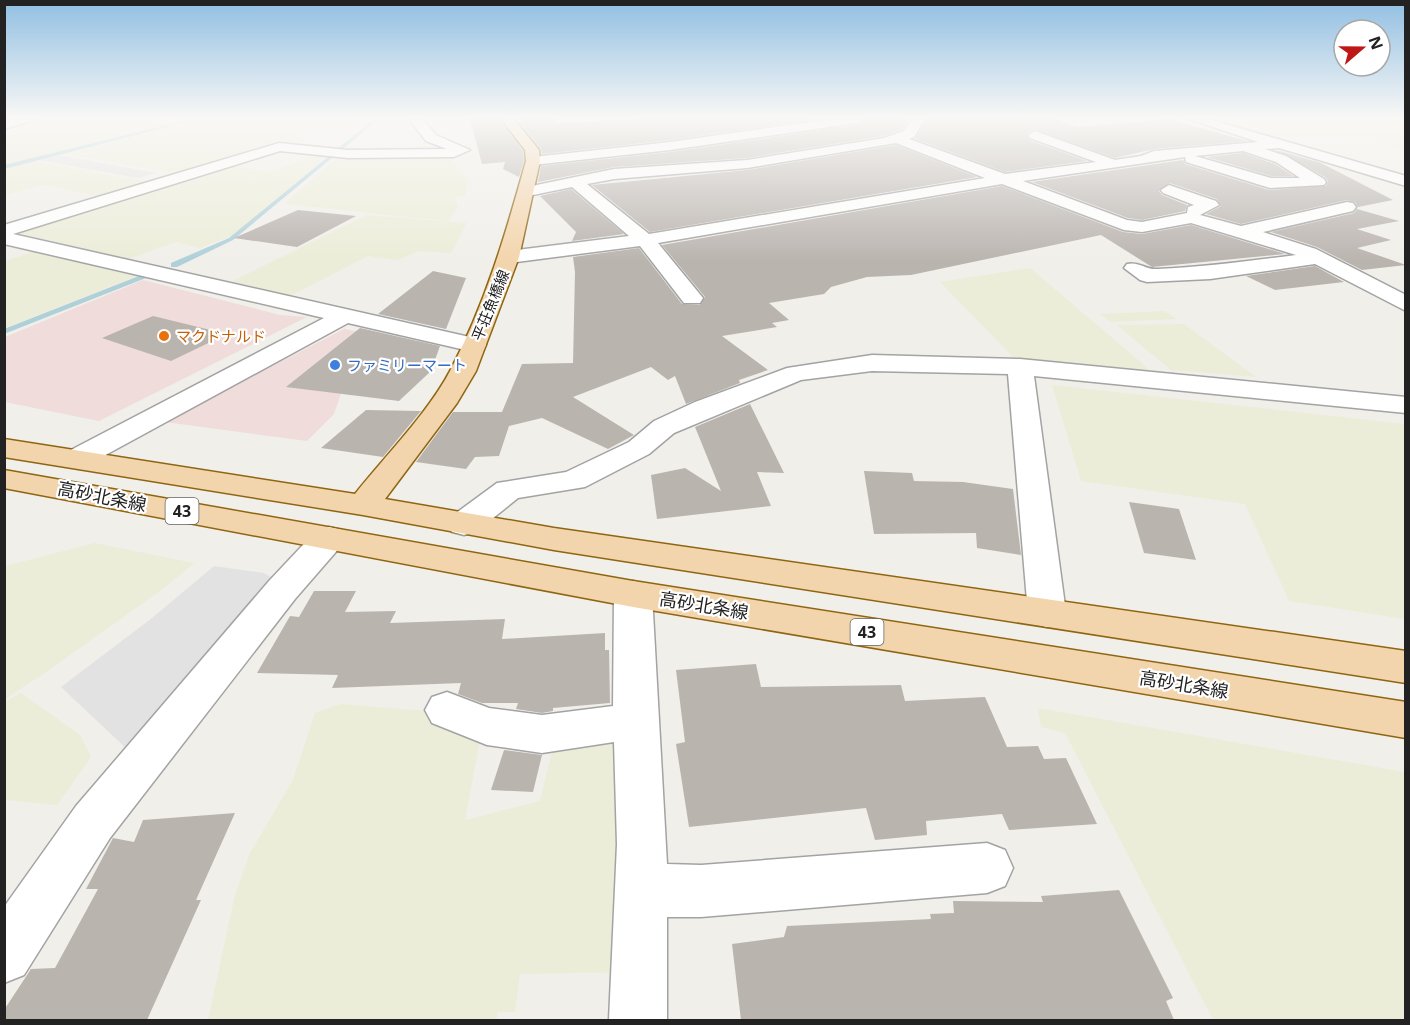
<svg xmlns="http://www.w3.org/2000/svg" width="1410" height="1025" font-family="'Noto Sans','Noto Sans JP',sans-serif">
	<style>
		.commercial { fill: #efdcdb }
		.farmland { fill: #ebedd8 }
		.parking { fill: #e2e2e2 }
		.lines { fill: none; stroke-linecap: round; stroke-linejoin: round }
		.stream { fill: #afd0d9; fill-rule: evenodd }
		.building { fill: #bab4af }
		.minor-casing { stroke: #a3a3a3; stroke-width: 3 }
		.major-casing { stroke: #8f6511; stroke-width: 3 }
		.minor { fill: #fff; fill-rule: evenodd }
		.major { fill: #f3d5ad; fill-rule: evenodd }
		.food-dot { fill: #e8710a; stroke: #fff; stroke-width: 2 }
		.shop-dot { fill: #3f7fe0; stroke: #fff; stroke-width: 2 }
		.labels { text-anchor: middle; dominant-baseline: central; stroke-width: 4.5; stroke-linejoin: round; paint-order: stroke }
		.far-street-label { font-size: 15px; fill: #222; stroke: #fff }
		.far-food-label { font-size: 15px; fill: #c56008; stroke: #fff; text-anchor: start }
		.far-shop-label { font-size: 15px; fill: #366cbe; stroke: #fff; text-anchor: start }
		.shield { fill: #fff; stroke: #646464; stroke-width: 1.5 }
		.shield-label { font-size: 16px; font-weight: bold; fill: #222 }
		.street-label { font-size: 18px; fill: #222; stroke: #fff }
	</style>
	<rect width="100%" height="100%" fill="#f1efea"/>
	<g class="commercial">
		<path d="M143,280L280,315L307,317L99,421L5,402V337Z"/>
		<path d="M344,329L395,338L345,382L334,414L307,441L165,422Z"/>
	</g>
	<g class="farmland">
		<path d="M37,119H191L5,165L4,126Z"/>
		<path d="M197,119H365L353,129L330,125L299,135L311,138L290,145L181,174L59,153Z"/>
		<path d="M1205,119H1405V140H1400L1405,142V152L1380,141L1387,139L1266,136Z"/>
		<path d="M320,154L328,155L234,235L200,248L176,242L128,259L19,233L21,229L228,165L270,172Z"/>
		<path d="M339,156H447L469,181L465,196L455,197L458,207L448,221L284,204Z"/>
		<path d="M33,161L155,183L106,198L43,185L5,195V168Z"/>
		<path d="M366,215L467,223L451,253L419,251L398,260L368,256L290,296L229,283Z"/>
		<path d="M38,250L140,275L5,328V261Z"/>
		<path d="M1030,268L1150,370L1016,360L940,282Z"/>
		<path d="M1164,311L1177,319L1111,322L1100,314Z"/>
		<path d="M1184,324L1256,377L1171,370L1117,325Z"/>
		<path d="M1052,385L1405,424V619L1289,601L1245,504L1081,481Z"/>
		<path d="M95,543L194,563L164,588L49,670L5,699V566Z"/>
		<path d="M21,693L80,735L91,757L57,805L5,800V702Z"/>
		<path d="M340,704L441,712L481,735L465,820L540,801L553,747L629,741L627,972L520,974L515,1012H498L496,1020H208L235,895L250,853L293,780L315,713Z"/>
		<path d="M1038,708L1405,772V1020H1213L1065,733L1041,727Z"/>
	</g>
	<g class="parking">
		<path d="M58,155L156,173L138,178L39,160Z"/>
		<path d="M214,566L264,573L273,578L130,752L61,687L152,618Z"/>
	</g>
	<g class="lines">
		<g class="stream">
			<path d="M191,119H198L4,169V165Z"/>
			<path d="M374,119H379L233,240L177,267H171V263L229,238Z"/>
			<path d="M139,276L146,278L4,334V329Z"/>
		</g>
	</g>
	<g class="building">
		<path d="M470,119H499L523,151L524,161L519,177L503,169L505,162L482,164Z"/>
		<path d="M517,119H555V123L643,119H816L670,140L542,154L541,149Z"/>
		<path d="M865,119H910L903,129L883,136L747,158L614,167L538,182L541,166L670,152L857,125Z"/>
		<path d="M927,119H1054L1078,127L1169,119L1247,141L1154,149L1115,158L1034,129L1026,134L1029,140L1087,161L1005,172L915,139Z"/>
		<path d="M896,145L977,177L650,232L592,185L747,170Z"/>
		<path d="M1276,150L1321,163L1393,200L1358,207L1355,202L1347,200L1241,224L1206,214L1221,206L1217,199L1170,183L1159,191L1162,195L1187,205L1185,211L1142,220L1128,218L1032,182L1183,160L1185,164L1269,190L1326,186L1328,181L1325,177Z"/>
		<path d="M1243,153L1275,164L1293,176H1271L1207,157Z"/>
		<path d="M1002,186L1123,232L1142,234L1191,225L1285,254L1152,267L1101,235L911,275L867,277L831,287L824,294L769,303L789,320L772,323L777,327L722,336L768,370L739,380L740,383L686,404L675,376L668,380L651,367L573,397L634,435L608,449L542,418L509,426L499,456L475,457L466,469L416,462L453,412H502L522,364L573,363L575,272L573,257L639,248L682,304L700,305L705,297L662,245Z"/>
		<path d="M571,189L624,234L572,241L576,232L540,196Z"/>
		<path d="M1357,209L1399,221L1357,229L1391,240L1357,248L1406,265L1362,270L1317,247L1271,232L1354,213Z"/>
		<path d="M298,210L356,216L297,247L234,238Z"/>
		<path d="M1315,266L1344,282L1275,290L1246,276Z"/>
		<path d="M433,271L466,278L446,329L378,314Z"/>
		<path d="M153,316L227,334L171,361L102,338Z"/>
		<path d="M360,328L440,346L431,371L399,401L286,387Z"/>
		<path d="M750,404L784,473L757,472L771,506L657,519L651,475L685,468L721,491L695,427Z"/>
		<path d="M366,410L421,411L383,457L321,448Z"/>
		<path d="M864,471L912,473L914,481L963,482L1013,489L1021,555L977,548L976,533L874,534Z"/>
		<path d="M1129,502L1179,509L1196,560L1144,553Z"/>
		<path d="M314,591H356L345,612L396,611L390,623L505,619L502,639L605,633V650H609L610,703L553,708V711L542,713L516,709L518,703H482L458,694L461,683L332,688L338,675L257,673L290,616L299,617Z"/>
		<path d="M756,664L761,687L901,685L905,701L985,697L1007,747L1038,746L1044,759L1066,758L1097,824L1009,830L1002,814L926,821L927,835L875,840L866,808L689,827L676,744L685,742L676,670Z"/>
		<path d="M504,750L542,755L533,792L491,790Z"/>
		<path d="M235,813L196,900H201L147,1020H4V1010L31,969L55,968L98,889H86L113,838L134,842L143,820Z"/>
		<path d="M1119,890L1173,998L1166,1001L1174,1020H741L732,944L784,937L787,926L931,919L930,914L954,913L953,901L1043,902L1041,896Z"/>
	</g>
	<g class="lines">
		<defs>
			<g id="minor">
				<path d="M15,119H38L4,129V121Z"/>
				<path d="M409,119H422L436,135L470,150L454,157L348,158L280,151L13,234L474,338L483,340L486,345L483,350L474,352L348,323L89,464L78,467L67,464L63,458L67,452L324,318L4,244V225L279,143L348,150L447,149L426,141Z"/>
				<path d="M831,119H863L857,123L670,150L533,165L526,161L533,157L670,142Z"/>
				<path d="M913,119H925L914,137L909,139L1005,174L1096,162L1030,138L1028,135L1035,131L1115,160L1141,156L1154,151L1258,142L1189,119H1208L1406,176V186L1279,148L1265,149L1286,156L1324,179L1326,182L1324,185L1270,188L1186,162L1185,157L1023,181L1127,220L1142,222L1187,213L1188,207L1194,205L1163,193L1161,190L1169,185L1216,201L1219,205L1200,215L1241,226L1347,202L1353,203L1356,207L1353,211L1263,232L1316,249L1406,295V311L1315,264L1210,279L1147,282L1140,280L1124,268L1127,264C1139,261 1146,270 1157,269C1204,267 1249,261 1296,255L1191,223L1142,232L1124,230L1002,184L658,243L703,298L700,303H684L640,246L509,263L502,261L499,257L502,253L509,251L629,236L572,187L528,196L520,191L522,188L614,169L747,160L884,138L904,131ZM896,143L985,178L649,234L587,184L614,179L747,168ZM1243,151L1276,162L1300,178H1271L1195,156Z"/>
				<path d="M872,355L1020,359L1406,397V413L1034,376L1066,613L1061,623L1047,627L1033,623L1028,613L1008,374L872,371L801,380L674,433L649,454L585,487L518,498L476,532L464,535L452,532L447,524L452,516L497,483L566,472L629,442L654,421L695,402L787,368Z"/>
				<path d="M329,527L341,530L346,538L341,546L295,599L110,838L24,975L4,983V907L76,806L269,581L317,530Z"/>
				<path d="M633,581L646,585L652,594L667,864L701,865L987,843L1005,850L1013,868L1005,886L987,893L701,917H667V1020H609L617,844L614,742L542,753L487,745L432,723L425,710L432,697L447,692L489,708L542,715L613,706L614,594L620,585Z"/>
			</g>
			<g id="major">
				<path d="M501,119H514L539,150L540,161L519,257L476,371L457,403L385,499L554,528L1406,651V683L554,550L363,515L4,457V439L355,494C385,456 428,413 450,371C485,305 506,233 526,161L525,150Z"/>
				<path d="M4,470L633,581L1406,702V738L633,607L4,488Z"/>
			</g>
		</defs>
		<use href="#minor" class="minor-casing"/>
		<use href="#major" class="major-casing"/>
		<use href="#minor" class="minor"/>
		<use href="#major" class="major"/>
	</g>
	<linearGradient id="sky" x2="0" y2="1"><stop stop-color="#91bfe2"/><stop offset="0.45" stop-color="#f9f8f6"/><stop offset="1" stop-color="#f9f8f6" stop-opacity="0"/></linearGradient>
	<rect width="1410" height="262" fill="url(#sky)"/>
	<circle class="food-dot" cx="164" cy="336" r="6"/>
	<circle class="shop-dot" cx="335" cy="365" r="6"/>
	<g class="labels">
		<g class="far-street-label">
			<text transform="translate(490 305) rotate(-68)">平荘魚橋線</text>
		</g>
		<g class="far-food-label">
			<text x="176" y="336">マクドナルド</text>
		</g>
		<g class="far-shop-label">
			<text x="347" y="365">ファミリーマート</text>
		</g>
		<g class="shield">
			<rect x="165.5" y="498" width="33" height="26" rx="4.5"/>
			<rect x="850.5" y="619" width="33" height="26" rx="4.5"/>
		</g>
		<g class="shield-label">
			<text x="182" y="511">43</text>
			<text x="867" y="632">43</text>
		</g>
		<g class="street-label">
			<text transform="translate(102 496) rotate(11)">高砂北条線</text>
			<text transform="translate(704 605) rotate(9)">高砂北条線</text>
			<text transform="translate(1184 684) rotate(9)">高砂北条線</text>
		</g>
	</g>
	<rect width="1410" height="1025" fill="none" stroke="#222222" stroke-width="12"/>
	<g transform="translate(1362 48) rotate(70)"><circle r="28" fill="#ffffff" stroke="#a7a7a7" stroke-width="1.5"/>
	<path d="M0-4.5L10 22L0 15L-10 22Z" fill="#bd1716"/>
	<text y="-9" font-size="16" font-weight="bold" text-anchor="middle" fill="#222222">N</text>
	</g>
</svg>
